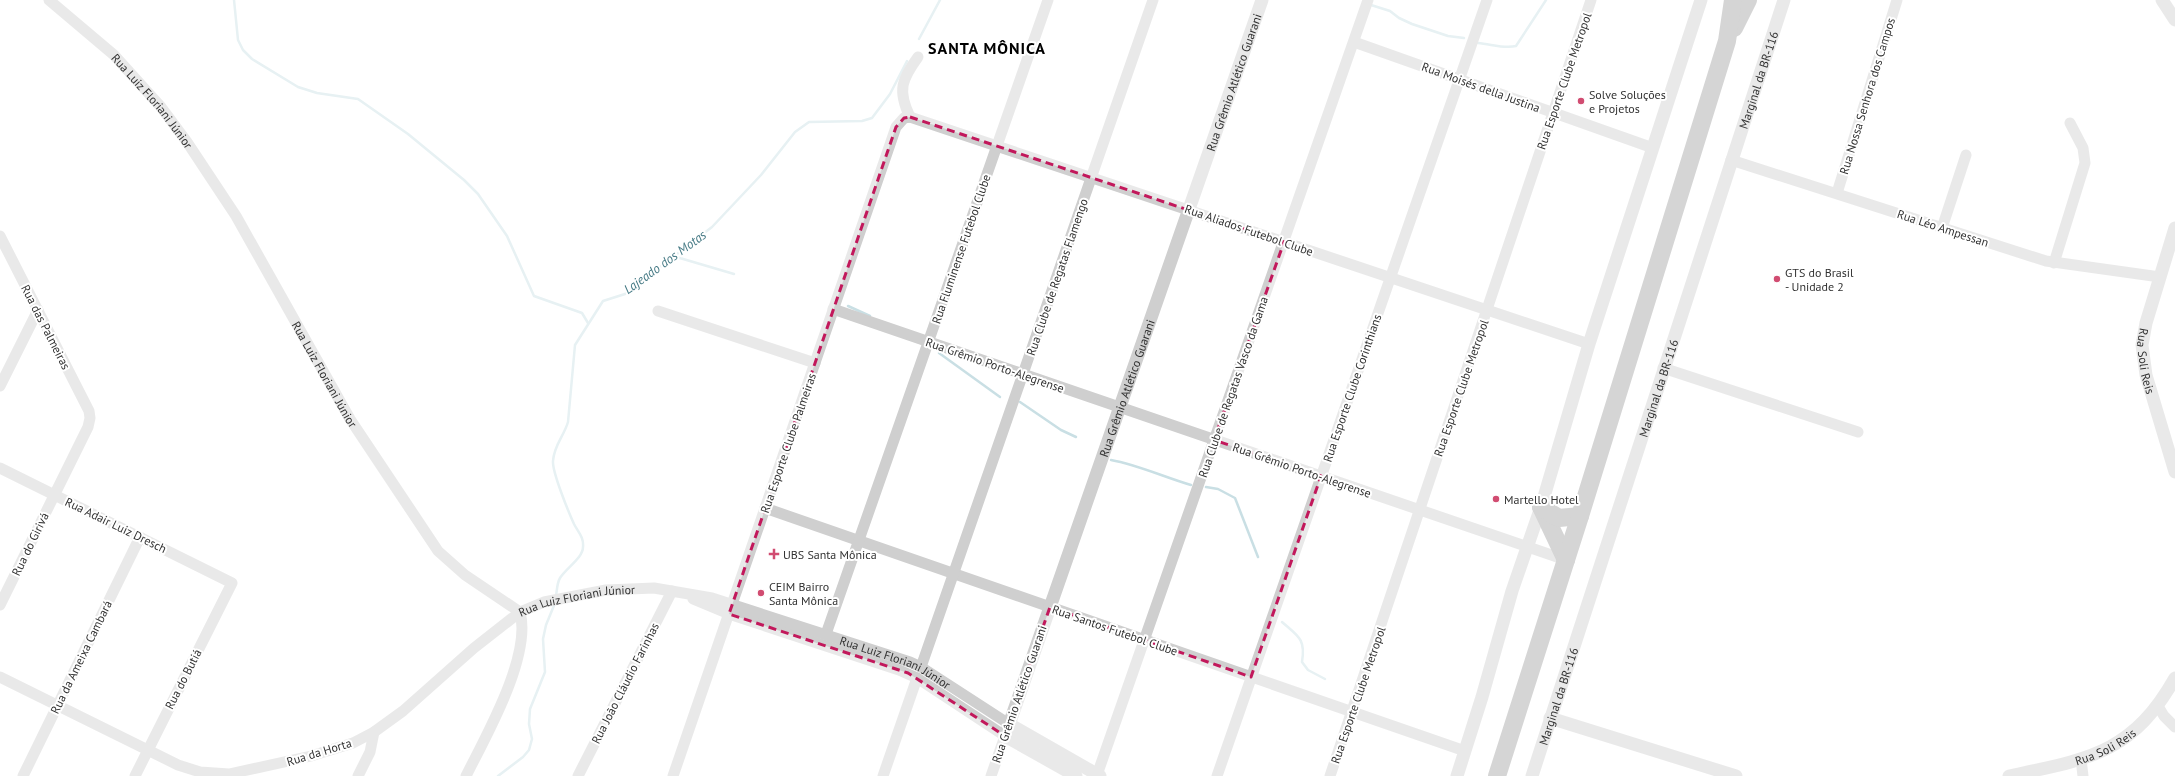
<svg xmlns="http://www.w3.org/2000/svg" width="2175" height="776" font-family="'PT Sans',sans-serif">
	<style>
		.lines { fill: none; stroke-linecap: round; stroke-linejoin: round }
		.stream { stroke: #c9dfe4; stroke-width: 2.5 }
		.minor { stroke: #cfcfcf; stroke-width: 11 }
		.tertiary { stroke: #cfcfcf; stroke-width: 13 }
		.trunk { stroke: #a2a2a2; stroke-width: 18 }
		.marked { fill: none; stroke: #c2185b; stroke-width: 3; stroke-dasharray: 8 5; stroke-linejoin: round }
		.poi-dot { fill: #d14c71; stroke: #fff; stroke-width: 1.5 }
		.labels { text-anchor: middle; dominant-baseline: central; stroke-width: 4; stroke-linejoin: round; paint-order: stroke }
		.street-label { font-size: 12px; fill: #323232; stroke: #fff }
		.poi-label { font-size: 12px; fill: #323232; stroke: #fff; text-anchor: start }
		.water-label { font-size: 13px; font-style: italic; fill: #467a85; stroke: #fff }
		.district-label { font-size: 16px; font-weight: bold; letter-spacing: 1px; fill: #000; stroke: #fff }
	</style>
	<rect width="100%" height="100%" fill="#fff"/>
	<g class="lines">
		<g class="stream">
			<path d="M234,0L238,40L243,50L252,59L298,87L317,93L358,99L408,134L464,180L478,194L507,236L534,296L582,313L588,323"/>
			<path d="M1371,5L1390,11L1399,18L1412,24L1448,36L1464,38"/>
			<path d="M919,39L940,0"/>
			<path d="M1478,43C1491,44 1504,49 1516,46L1546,0"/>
			<path d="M673,256L734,274"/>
			<path d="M848,306L870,316"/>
			<path d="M939,353L1000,397"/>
			<path d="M1020,402L1061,430L1076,437"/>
			<path d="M1111,460C1138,465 1164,477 1191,485"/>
			<path d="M1206,487L1218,489L1235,498L1258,557"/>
			<path d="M556,596C557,590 557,583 560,578C566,568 583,558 583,547C584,537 578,532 574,524C569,513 552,472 553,461C554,445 564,436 568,422L575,345L603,301L625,294L712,227L761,175L795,132L809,122L862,121L872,118L890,94L907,61"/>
			<path d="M1282,622C1298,636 1306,639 1302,662L1308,670L1325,679"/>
			<path d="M498,776L523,757L529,750L532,739L529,724L530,709L545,672L543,639L546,625L555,603"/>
		</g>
		<g class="minor">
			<path id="s1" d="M49,0L114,55L161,107L187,142L236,216L350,419L438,551L465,575L520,612"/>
			<path d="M1354,42L1653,148"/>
			<path d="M910,117L1589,344"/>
			<path d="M910,117C897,90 902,79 918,57"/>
			<path d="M1731,160L2046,261L2160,277"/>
			<path d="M1837,193L1897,0"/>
			<path d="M1942,228L1966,155"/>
			<path d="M0,236L89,411L90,418L88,427L0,605"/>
			<path d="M2054,263L2085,163L2083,148L2070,123"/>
			<path d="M833,309L1566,560"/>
			<path d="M658,311L815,363"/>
			<path d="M1663,368L1858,432"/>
			<path d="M0,386L38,310"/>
			<path d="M0,468L232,583L135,776"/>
			<path d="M765,508L1465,751"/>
			<path d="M693,599L729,614L899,670L917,678L1005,736L991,776"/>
			<path d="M826,634L1048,0"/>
			<path d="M921,667L1153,0"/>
			<path id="s2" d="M0,677L178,765L200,772L229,774L311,756L353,743L374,732L403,711L474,648L520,612L544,602L606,590L654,588L712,598L910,662L921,667L1009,724"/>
			<path d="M2158,706L2164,716L2175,727"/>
			<path d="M2081,759L2083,776"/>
			<path d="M1097,775L1368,0"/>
			<path d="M23,776L140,537"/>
			<path d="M358,776L370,752L374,732"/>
			<path d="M466,776C486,736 532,656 520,612"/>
			<path d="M578,776L672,591"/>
			<path d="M673,776L896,127L904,118L910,117"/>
			<path d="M883,776L917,678"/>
			<path d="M1217,776L1487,0"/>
			<path d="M1330,776L1591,0"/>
		</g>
		<g class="tertiary">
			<path d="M2162,0L2175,20"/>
			<path id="s3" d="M2175,228L2146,323L2142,345L2146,375L2175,472"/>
			<path d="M1550,718L1736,776"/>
			<path d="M1009,724L1100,776"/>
			<path id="s4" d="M1076,776L1005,736L1262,0"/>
			<path d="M1457,776L1482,697L1512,591L1541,507L1589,344L1701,0"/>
			<path id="s5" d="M1532,776L1784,0"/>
			<path id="s6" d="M2009,776C2088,759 2132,754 2175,678"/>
		</g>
		<g class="trunk">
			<path d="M1734,28L1748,0"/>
			<path d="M1541,507L1566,560"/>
			<path d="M1541,507L1559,518L1580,516"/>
			<path d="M1497,776L1580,516L1727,41L1733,0"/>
		</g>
	</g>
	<path d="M0 0H2175V776H0ZM910,117L1284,242L1214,440L1321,476L1251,677L1050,607L1005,736L908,673L729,614L896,127L904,118Z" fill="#fff" fill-opacity=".55" fill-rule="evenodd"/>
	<path class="marked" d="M910,117L1284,242L1214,440L1321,476L1251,677L1050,607L1005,736L908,673L729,614L896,127L904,118Z"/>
	<g class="poi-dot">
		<circle cx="1581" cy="101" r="4"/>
		<circle cx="1777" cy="279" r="4"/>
		<circle cx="1496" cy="499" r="4"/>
		<path d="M772 548h4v4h4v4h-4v4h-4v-4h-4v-4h4z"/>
		<circle cx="761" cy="593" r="4"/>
	</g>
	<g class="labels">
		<g class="street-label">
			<text stroke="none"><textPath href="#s5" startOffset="732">Marginal da BR-116</textPath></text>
			<text transform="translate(1564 81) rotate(-71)">Rua Esporte Clube Metropol</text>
			<text stroke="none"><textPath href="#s4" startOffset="774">Rua Grêmio Atlético Guarani</textPath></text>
			<text transform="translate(1481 87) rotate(20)">Rua Moisés della Justina</text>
			<text transform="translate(1867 96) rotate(-73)">Rua Nossa Senhora dos Campos</text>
			<text stroke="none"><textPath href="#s1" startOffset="145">Rua Luiz Floriani Júnior</textPath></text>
			<text transform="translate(1943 228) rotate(18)">Rua Léo Ampessan</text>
			<text transform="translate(1249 230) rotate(19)">Rua Aliados Futebol Clube</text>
			<text transform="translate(961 249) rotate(-71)">Rua Fluminense Futebol Clube</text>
			<text transform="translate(1057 277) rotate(-71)">Rua Clube de Regatas Flamengo</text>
			<text transform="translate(46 327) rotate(63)">Rua das Palmeiras</text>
			<text stroke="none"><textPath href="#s3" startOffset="138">Rua Soli Reis</textPath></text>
			<text transform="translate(995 365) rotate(19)">Rua Grêmio Porto-Alegrense</text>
			<text stroke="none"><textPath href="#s1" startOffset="469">Rua Luiz Floriani Júnior</textPath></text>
			<text transform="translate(1233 387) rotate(-71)">Rua Clube de Regatas Vasco da Gama</text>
			<text stroke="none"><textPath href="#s4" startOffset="450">Rua Grêmio Atlético Guarani</textPath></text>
			<text transform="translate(1352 388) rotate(-71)">Rua Esporte Clube Corinthians</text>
			<text transform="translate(1461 388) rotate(-71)">Rua Esporte Clube Metropol</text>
			<text stroke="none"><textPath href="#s5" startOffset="408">Marginal da BR-116</textPath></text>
			<text transform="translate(788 443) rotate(-71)">Rua Esporte Clube Palmeiras</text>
			<text transform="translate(1302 470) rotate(19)">Rua Grêmio Porto-Alegrense</text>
			<text transform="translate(116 525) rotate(26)">Rua Adair Luiz Dresch</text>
			<text transform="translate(30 544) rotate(-64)">Rua do Girivá</text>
			<text stroke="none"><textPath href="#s2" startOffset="650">Rua Luiz Floriani Júnior</textPath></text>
			<text transform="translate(1115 630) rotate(19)">Rua Santos Futebol Clube</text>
			<text transform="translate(81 657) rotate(-64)">Rua da Ameixa Cambará</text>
			<text stroke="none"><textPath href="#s2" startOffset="982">Rua Luiz Floriani Júnior</textPath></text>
			<text transform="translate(183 679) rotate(-63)">Rua do Butiá</text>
			<text transform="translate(625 683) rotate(-63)">Rua João Cláudio Farinhas</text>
			<text transform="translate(1019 694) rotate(-71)">Rua Grêmio Atlético Guarani</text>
			<text transform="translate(1358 695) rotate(-71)">Rua Esporte Clube Metropol</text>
			<text stroke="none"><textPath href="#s5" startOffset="84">Marginal da BR-116</textPath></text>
			<text stroke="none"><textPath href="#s6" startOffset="101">Rua Soli Reis</textPath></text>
			<text transform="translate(319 752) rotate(-17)">Rua da Horta</text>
		</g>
		<g class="poi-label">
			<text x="1589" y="94">Solve Soluções<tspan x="1589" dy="14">e Projetos</tspan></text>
			<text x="1785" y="272">GTS do Brasil<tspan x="1785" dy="14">- Unidade 2</tspan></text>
			<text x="1504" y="499">Martello Hotel</text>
			<text x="783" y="554">UBS Santa Mônica</text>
			<text x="769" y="586">CEIM Bairro<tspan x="769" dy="14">Santa Mônica</tspan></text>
		</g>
		<g class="water-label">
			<text transform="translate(665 262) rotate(-36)">Lajeado dos Motas</text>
		</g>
		<g class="district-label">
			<text x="987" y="48">SANTA MÔNICA</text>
		</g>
	</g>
</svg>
